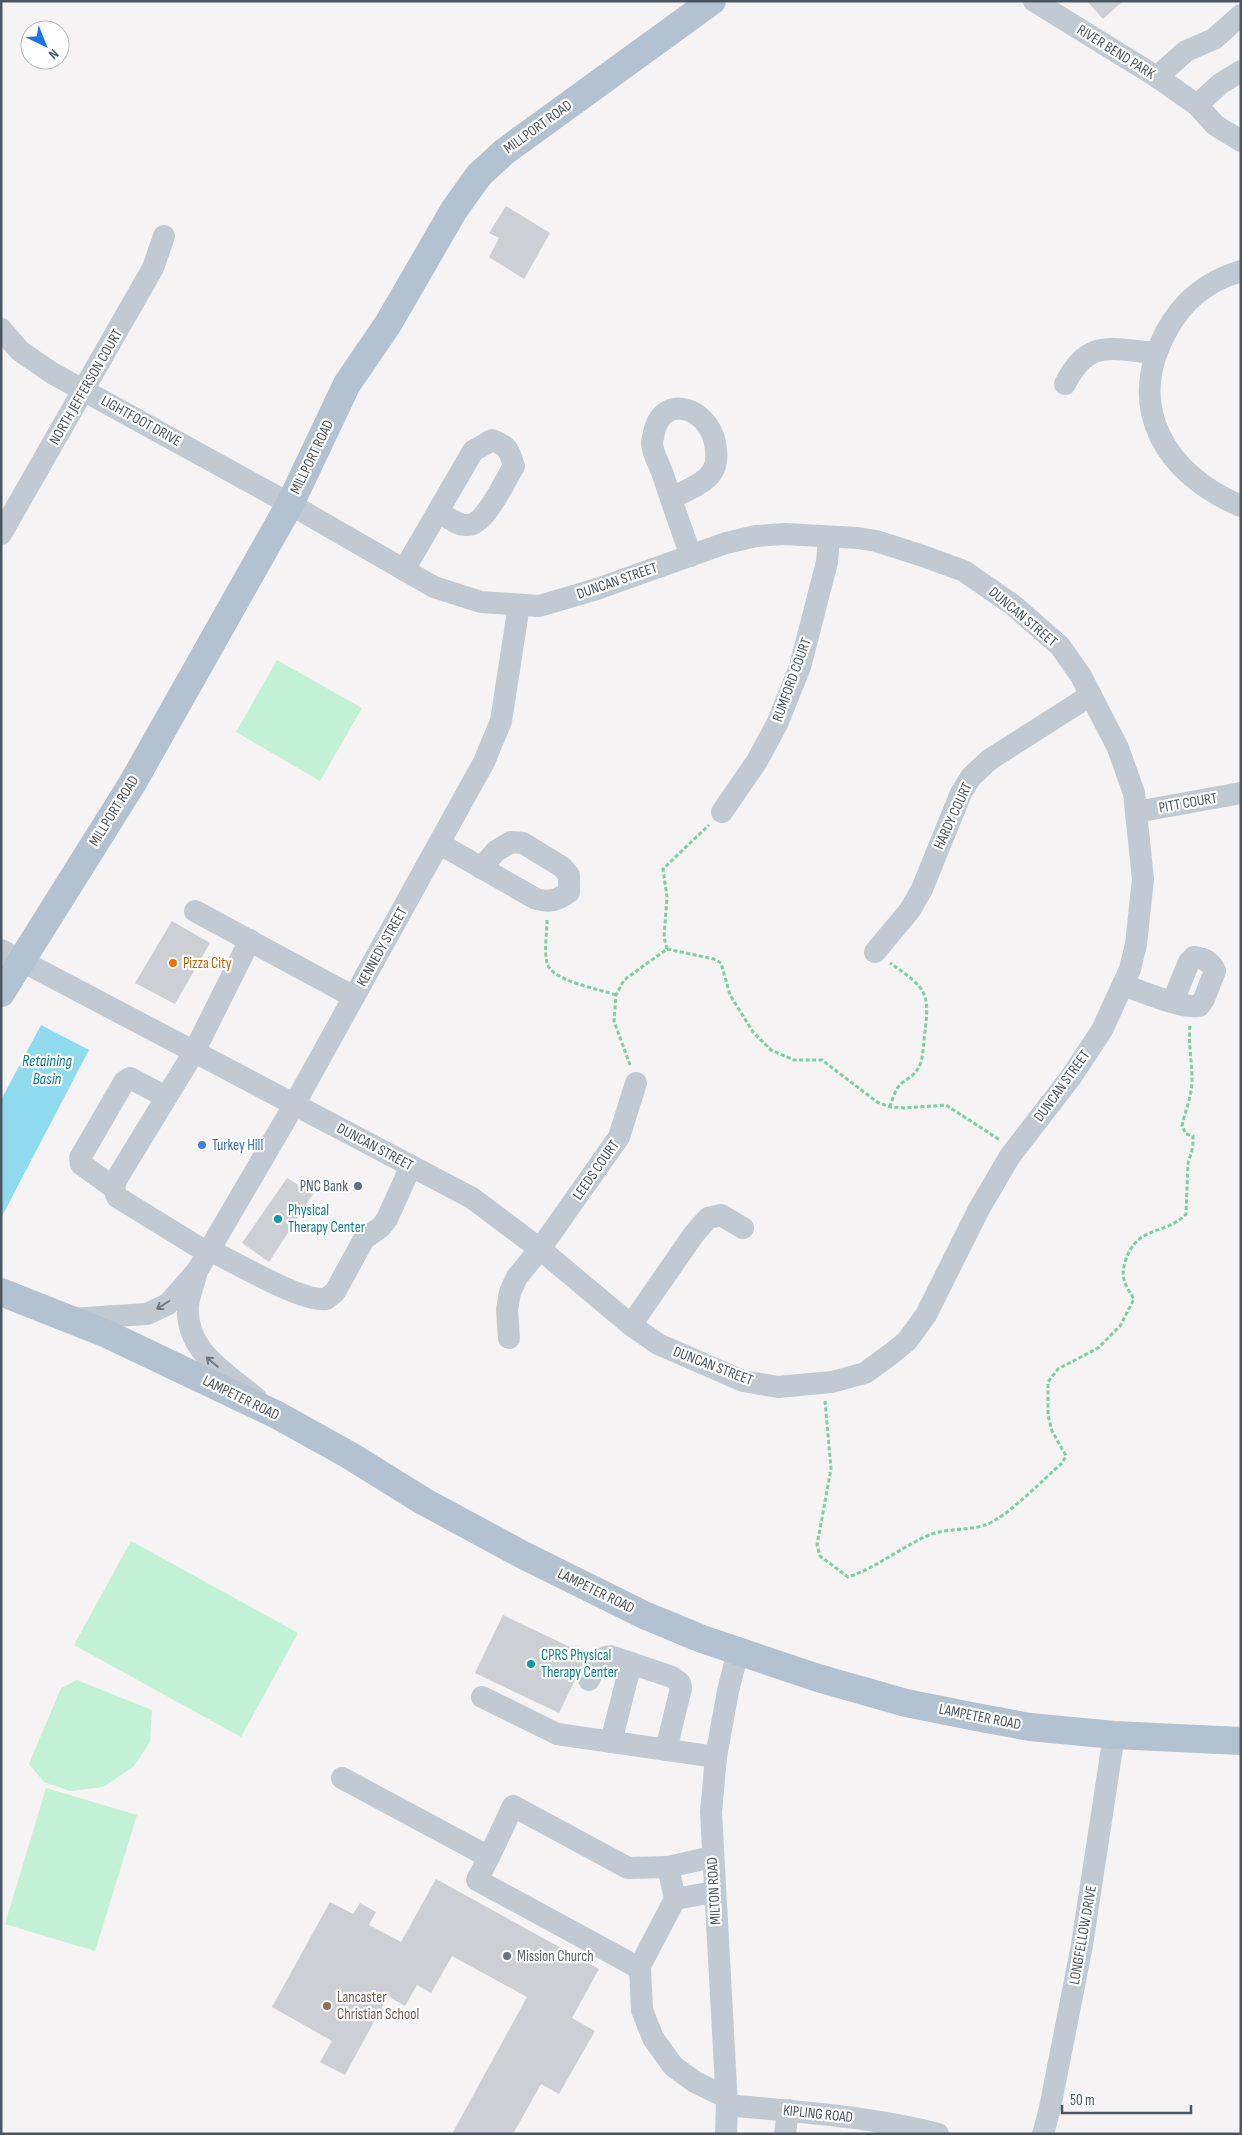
<svg xmlns="http://www.w3.org/2000/svg" width="1242" height="2135" font-family="'Sofia Sans Condensed',sans-serif">
	<style>
		.green { fill: #c3f1d5 }
		.water { fill: #90daee }
		.building { fill: #cdcfd5 }
		.lines { fill: none; stroke-linecap: round; stroke-linejoin: round }
		.path { stroke: #7ad0a6; stroke-width: 3; stroke-dasharray: 4 2.5; stroke-linecap: butt }
		.minor { stroke: #c1cad2; stroke-width: 22 }
		.major { stroke: #b3c2d1; stroke-width: 28 }
		.oneway { stroke: #6e7983 }
		.food-dot { fill: #e8710a; stroke: #fff; stroke-width: 2 }
		.shop-dot { fill: #3f7fe0; stroke: #fff; stroke-width: 2 }
		.service-dot { fill: #5c6f8a; stroke: #fff; stroke-width: 2 }
		.culture-dot { fill: #0f9aa8; stroke: #fff; stroke-width: 2 }
		.worship-dot { fill: #6b7280; stroke: #fff; stroke-width: 2 }
		.education-dot { fill: #8d6e63; stroke: #fff; stroke-width: 2 }
		.labels { text-anchor: middle; dominant-baseline: central; stroke-width: 4.5; stroke-linejoin: round; paint-order: stroke }
		.street-label { font-size: 15px; fill: #4a5661; stroke: #fff }
		.food-label { font-size: 15px; fill: #c56008; stroke: #fff; text-anchor: start }
		.shop-label { font-size: 15px; fill: #366cbe; stroke: #fff; text-anchor: start }
		.service-label { font-size: 15px; fill: #4e5e75; stroke: #fff; text-anchor: end }
		.culture-label { font-size: 15px; fill: #0d838f; stroke: #fff; text-anchor: start }
		.worship-label { font-size: 15px; fill: #5b616d; stroke: #fff; text-anchor: start }
		.education-label { font-size: 15px; fill: #785e54; stroke: #fff; text-anchor: start }
		.water-label { font-size: 16px; font-style: italic; fill: #0c7c9b; stroke: #fff }
	</style>
	<rect width="100%" height="100%" fill="#f5f3f3"/>
	<g class="green">
		<path d="M277,660L362,708L320,781L236,732Z"/>
		<path d="M131,1541L298,1633L241,1737L74,1645Z"/>
		<path d="M77,1680L152,1710L150,1742L133,1767L103,1787L70,1791L44,1782L29,1764L61,1688Z"/>
		<path d="M46,1788L137,1815L95,1951L5,1924Z"/>
	</g>
	<path class="water" d="M41,1025L89,1050L1,1218V1100Z"/>
	<g class="building">
		<path d="M1087,1H1123L1103,19Z"/>
		<path d="M506,206L550,233L524,279L489,257L499,238L489,233Z"/>
		<path d="M172,921L210,943L175,1004L135,983Z"/>
		<path d="M287,1178L313,1194L269,1262L242,1243Z"/>
		<path d="M503,1615L587,1655L559,1713L475,1673Z"/>
		<path d="M436,1879L599,1969L572,2018L595,2031L559,2094L541,2084L513,2134H452L527,1997L452,1956L431,1993L417,1985L405,2006L388,1996L345,2075L320,2062L332,2041L272,2007L330,1902L353,1914L360,1903L376,1912L369,1925L401,1942Z"/>
	</g>
	<g class="lines">
		<g class="path">
			<path d="M547,920C547,933 544,950 547,963C551,981 600,989 616,995"/>
			<path d="M667,949L664,937L667,897L663,869L709,825"/>
			<path d="M630,1065L614,1021L616,995L624,980L667,949L714,959L721,963L730,995L753,1032L771,1050L794,1060H822L877,1102L890,1107L905,1108L946,1105L1000,1140"/>
			<path d="M890,1107C892,1100 895,1091 899,1086C904,1080 913,1077 917,1070C923,1062 923,1050 924,1040C930,993 929,990 890,963"/>
			<path d="M825,1401L831,1469L817,1545L820,1556L848,1577C878,1567 901,1547 929,1535C947,1528 967,1531 985,1525C1005,1519 1044,1479 1062,1463L1066,1456L1052,1431L1048,1415V1382L1058,1369L1098,1348L1120,1326L1134,1299C1124,1283 1120,1277 1126,1259C1139,1224 1165,1236 1186,1214L1188,1163L1193,1147V1136L1186,1134L1182,1126C1185,1111 1192,1096 1192,1080C1192,1061 1188,1044 1190,1025"/>
		</g>
		<g class="minor">
			<path d="M1034,1L1157,77L1197,105L1215,125L1241,141"/>
			<path d="M1157,77L1186,51L1214,39L1241,15"/>
			<path d="M1197,105L1220,84L1241,71"/>
			<path d="M1241,271C1207,281 1183,300 1166,332C1125,408 1166,475 1241,506"/>
			<path d="M1,329L20,351L52,373L290,504L434,587L481,602L539,606L597,589L726,543L756,536L785,534L858,538L876,541L920,555L964,571L1013,605L1060,646L1081,676L1118,748L1134,793L1143,879L1136,944L1130,969L1102,1030L1071,1077L1010,1156L979,1209L926,1315L907,1341L891,1354L865,1373L832,1382L778,1387L743,1381L658,1344L631,1325L540,1249L472,1198L1,950"/>
			<path d="M1065,384C1088,338 1111,349 1155,353"/>
			<path d="M671,498C683,492 697,487 707,478C716,469 717,462 716,450C714,411 665,389 654,432C654,435 652,440 652,443C652,452 659,464 662,472C671,500 681,528 691,556"/>
			<path d="M1,534L153,268L164,236"/>
			<path d="M404,570L473,451L492,440C508,446 509,450 514,466C505,480 485,527 466,525C457,525 446,516 438,512"/>
			<path d="M722,812L757,761L777,724L800,667L827,562L829,537"/>
			<path d="M1136,812L1241,793"/>
			<path d="M440,844L536,899C550,903 558,900 569,892V875L562,867L523,843L511,842L496,851L481,868"/>
			<path d="M195,911L354,997"/>
			<path d="M875,952L910,910L922,889L961,793L971,777L989,760L1091,695"/>
			<path d="M1123,985C1141,991 1182,1009 1199,1006L1204,999L1215,971C1211,961 1203,958 1194,957L1189,962L1173,1001"/>
			<path d="M114,1188L81,1164L80,1158L124,1082L130,1078L166,1097"/>
			<path d="M209,1250C235,1262 301,1302 326,1299L335,1292L364,1239L381,1227L387,1219L411,1166"/>
			<path d="M208,1253L117,1197L114,1188L116,1180L194,1052L250,940"/>
			<path d="M196,1274C194,1284 189,1295 188,1305C185,1351 224,1371 256,1398"/>
			<path d="M70,1319L147,1314L168,1304L197,1271L294,1105L484,762L501,721L519,605"/>
			<path d="M631,1325L694,1234L708,1218L721,1215L743,1228"/>
			<path d="M509,1338L507,1310L510,1292L517,1277L540,1249L619,1137L636,1083"/>
			<path d="M589,1680C593,1670 598,1657 610,1656L672,1677L680,1683L681,1688L666,1750"/>
			<path d="M482,1697L557,1734L716,1757"/>
			<path d="M611,1742L631,1663"/>
			<path d="M342,1778L489,1857L513,1806L628,1868L668,1867L675,1899L639,1968L477,1880L489,1857"/>
			<path d="M668,1867L712,1857"/>
			<path d="M675,1899L714,1892"/>
			<path d="M640,1967L642,2010L653,2038L673,2066L695,2082L726,2097"/>
			<path d="M727,2105C798,2112 869,2116 938,2134"/>
			<path d="M726,2134L727,2105L711,1812L716,1757L728,1691L738,1651"/>
			<path d="M785,2134L788,2110"/>
			<path d="M1043,2134L1050,2108L1082,1945L1114,1735"/>
		</g>
		<g class="major">
			<path d="M1,993L132,784L290,504L347,384L388,324L454,210L479,175L504,152L712,1"/>
			<path d="M1,1292L107,1334L277,1415L349,1455L423,1501L523,1555L644,1615L702,1639L818,1678L906,1703L976,1717L1030,1727L1114,1735L1241,1741"/>
		</g>
	</g>
	<defs><path id="oneway-shaft" d="M-6 0H5M1.5-3L5.5 0L1.5 3" fill="none" stroke-width="1.6" stroke-linecap="round" stroke-linejoin="round" transform="scale(1.25)"/></defs>
	<g class="oneway">
		<use href="#oneway-shaft" transform="translate(163 1305) rotate(148)"/>
		<use href="#oneway-shaft" transform="translate(212 1362) rotate(-140)"/>
	</g>
	<circle class="food-dot" cx="173" cy="963" r="5"/>
	<circle class="shop-dot" cx="202" cy="1145" r="5"/>
	<circle class="service-dot" cx="358" cy="1186" r="5"/>
	<g class="culture-dot">
		<circle cx="278" cy="1219" r="5"/>
		<circle cx="531" cy="1664" r="5"/>
	</g>
	<circle class="worship-dot" cx="507" cy="1956" r="5"/>
	<circle class="education-dot" cx="327" cy="2006" r="5"/>
	<g class="labels">
		<g class="street-label">
			<text transform="translate(1116 52) rotate(32)">RIVER BEND PARK</text>
			<text transform="translate(538 127) rotate(-36)">MILLPORT ROAD</text>
			<text transform="translate(86 387) rotate(-60)">NORTH JEFFERSON COURT</text>
			<text transform="translate(141 421) rotate(29)">LIGHTFOOT DRIVE</text>
			<text transform="translate(312 457) rotate(-64)">MILLPORT ROAD</text>
			<text transform="translate(617 581) rotate(-19)">DUNCAN STREET</text>
			<text transform="translate(1023 617) rotate(40)">DUNCAN STREET</text>
			<text transform="translate(792 680) rotate(-70)">RUMFORD COURT</text>
			<text transform="translate(1188 803) rotate(-10)">PITT COURT</text>
			<text transform="translate(114 811) rotate(-58)">MILLPORT ROAD</text>
			<text transform="translate(953 816) rotate(-65)">HARDY COURT</text>
			<text transform="translate(382 947) rotate(-61)">KENNEDY STREET</text>
			<text transform="translate(1062 1086) rotate(-54)">DUNCAN STREET</text>
			<text transform="translate(375 1147) rotate(28)">DUNCAN STREET</text>
			<text transform="translate(596 1170) rotate(-55)">LEEDS COURT</text>
			<text transform="translate(713 1366) rotate(21)">DUNCAN STREET</text>
			<text transform="translate(241 1398) rotate(26)">LAMPETER ROAD</text>
			<text transform="translate(596 1591) rotate(26)">LAMPETER ROAD</text>
			<text transform="translate(980 1717) rotate(11)">LAMPETER ROAD</text>
			<text transform="translate(714 1891) rotate(-93)">MILTON ROAD</text>
			<text transform="translate(1083 1935) rotate(-80)">LONGFELLOW DRIVE</text>
			<text transform="translate(818 2114) rotate(6)">KIPLING ROAD</text>
		</g>
		<g class="food-label">
			<text x="183" y="963">Pizza City</text>
		</g>
		<g class="shop-label">
			<text x="212" y="1145">Turkey Hill</text>
		</g>
		<g class="service-label">
			<text x="348" y="1186">PNC Bank</text>
		</g>
		<g class="culture-label">
			<text x="288" y="1210">Physical<tspan x="288" dy="17">Therapy Center</tspan></text>
			<text x="541" y="1655">CPRS Physical<tspan x="541" dy="17">Therapy Center</tspan></text>
		</g>
		<g class="worship-label">
			<text x="517" y="1956">Mission Church</text>
		</g>
		<g class="education-label">
			<text x="337" y="1997">Lancaster<tspan x="337" dy="17">Christian School</tspan></text>
		</g>
		<g class="water-label">
			<text x="47" y="1061">Retaining<tspan x="47" dy="18">Basin</tspan></text>
		</g>
	</g>
	<rect width="1242" height="2135" fill="none" stroke="#4a5661" stroke-width="5"/>
	<g transform="translate(45 45) rotate(137)"><circle r="24" fill="#ffffff" stroke="#b7bbc0"/>
	<path d="M0-4L9 19L0 12L-9 19Z" fill="#1a73e8"/>
	<text y="-8" font-size="14" font-weight="bold" text-anchor="middle" fill="#4a5661">N</text>
	</g>
	<path d="M1062 2105v8h129v-8" fill="none" stroke="#4a5661" stroke-width="2.5"/>
	<text x="1070" y="2105" font-size="15" fill="#4a5661" stroke="#ffffff" stroke-width="4" paint-order="stroke">50 m</text>
</svg>
